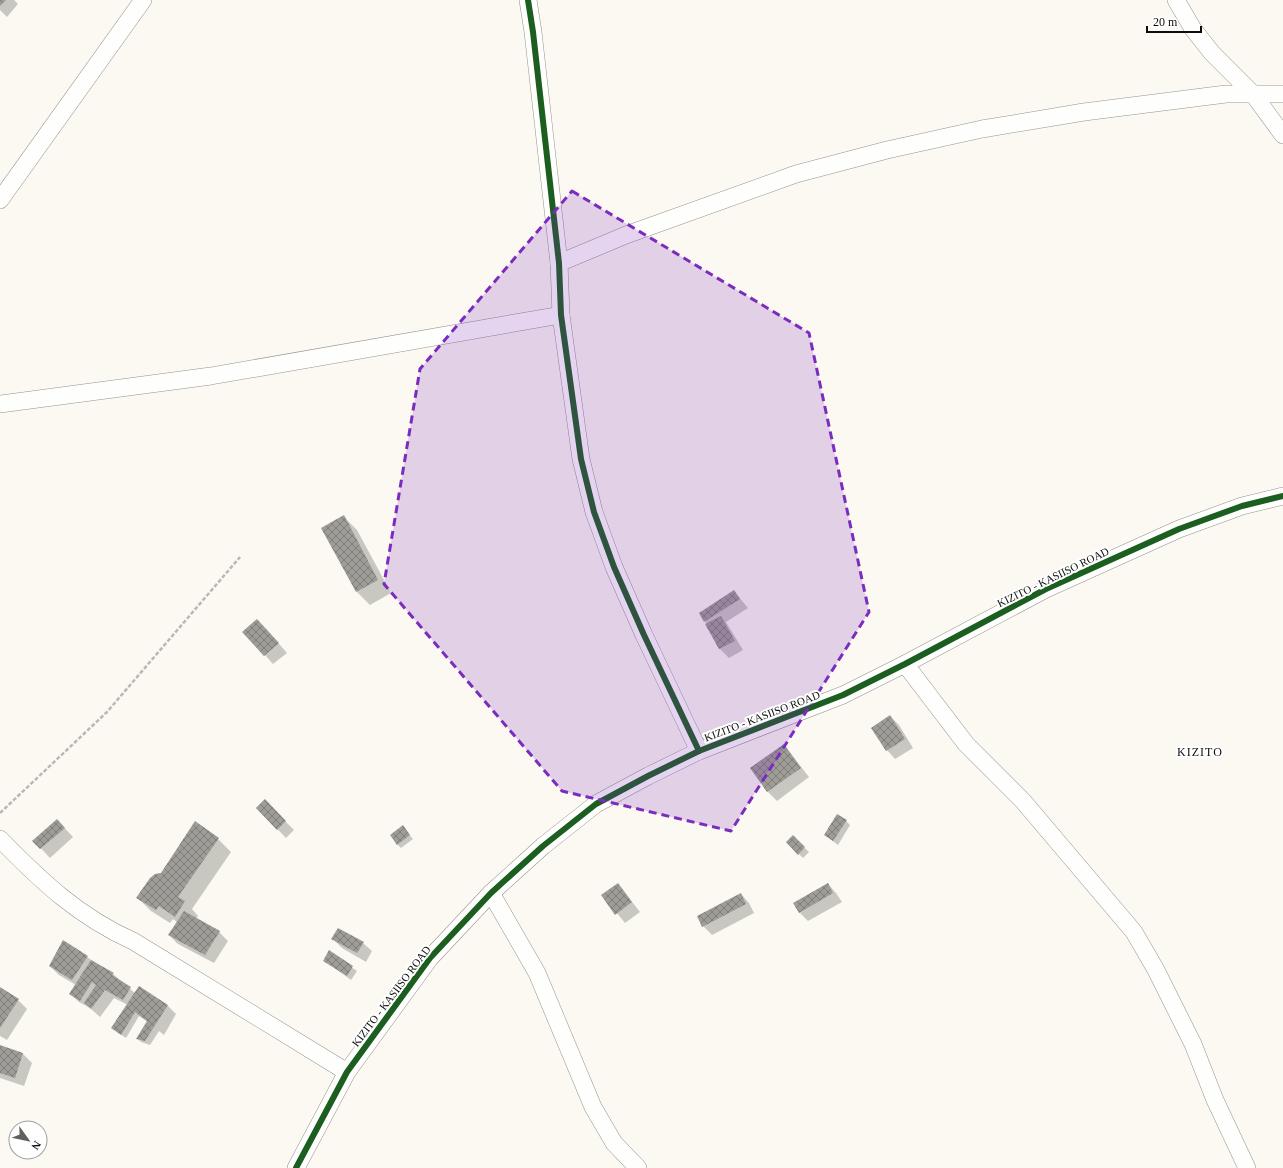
<svg xmlns="http://www.w3.org/2000/svg" width="1283" height="1168" font-family="'Times New Roman',serif">
	<style>
		.shadow { fill: #0003 }
		.building { fill: url(#building-cross-hatch) }
		.lines { fill: none; stroke-linecap: round; stroke-linejoin: round }
		.street-casing { stroke: #949390; stroke-width: 18 }
		.path { stroke: #b8b8b6; stroke-width: 2.5; stroke-dasharray: 4 2; stroke-linecap: butt }
		.street { stroke: #fefefd; stroke-width: 17 }
		.cycleway-casing { stroke: #fff; stroke-width: 8 }
		.cycleway { stroke: #1b5e20; stroke-width: 6 }
		.marked { fill: #7b2cbf; fill-opacity: 0.2; stroke: #7b2cbf; stroke-width: 3; stroke-dasharray: 8 5; stroke-linejoin: round }
		.labels { text-anchor: middle; dominant-baseline: central; stroke-width: 4; stroke-linejoin: round; paint-order: stroke }
		.street-label { font-size: 11px; fill: #0d0d0d; stroke: #fff }
		.neighbourhood-label { font-size: 12px; letter-spacing: 1px; fill: #0d0d0d; stroke: #fff }
	</style>
	<defs>
		<pattern id="building-cross-hatch" width="8" height="8" patternUnits="userSpaceOnUse"><rect width="8" height="8" fill="#9e9c97"/><path d="M0 0l8 8M0 8l8-8" fill="none" stroke="#7f7e7a"/></pattern>
	</defs>
	<rect width="100%" height="100%" fill="#fbf9f1"/>
	<g class="shadow">
		<path d="M0,0H14L18,4L7,17L0,10Z"/>
		<path d="M344,517L357,530L391,593L370,605L356,591Z"/>
		<path d="M734,591L748,608L726,622L743,650L729,658L720,649L705,621Z"/>
		<path d="M266,629L287,653L273,664L244,632Z"/>
		<path d="M890,716L899,725L913,748L895,759L887,750Z"/>
		<path d="M784,745L809,777L777,801L768,792L751,769Z"/>
		<path d="M265,801L294,830L286,838L257,808Z"/>
		<path d="M57,820L73,837L50,858L34,841Z"/>
		<path d="M846,821L850,825L838,845L825,835Z"/>
		<path d="M403,827L413,839L401,848L397,844Z"/>
		<path d="M793,837L809,852L803,858L787,842Z"/>
		<path d="M218,839L231,852L192,909L198,916L196,919L219,932L228,941L214,963L178,944L169,935L177,922L173,919L170,923L151,911L138,898L162,874Z"/>
		<path d="M618,884L640,912L625,923L603,896Z"/>
		<path d="M828,884L836,893L842,902L808,921L800,913Z"/>
		<path d="M741,894L749,903L754,913L712,935L703,926Z"/>
		<path d="M333,939L363,943L372,951L366,962L342,948Z"/>
		<path d="M330,952L357,971L351,980L324,960Z"/>
		<path d="M87,957L113,974L136,994L167,1005L176,1014L164,1035L159,1031L150,1045L141,1042L137,1038L148,1022L139,1016L126,1038L117,1032L128,1005L114,998L100,1017L90,1008L79,1002L70,994L76,985L59,975L50,966Z"/>
		<path d="M0,989L18,1000L27,1009L7,1040L0,1036Z"/>
		<path d="M0,1046L23,1054L32,1063L24,1086L0,1078Z"/>
	</g>
	<g class="building">
		<path d="M0,0H6L0,6Z"/>
		<path d="M344,515L378,580L356,592L321,528Z"/>
		<path d="M734,590L740,599L704,622L699,613Z"/>
		<path d="M721,616L735,641L719,649L705,624Z"/>
		<path d="M257,619L279,643L264,656L242,632Z"/>
		<path d="M890,715L905,739L886,751L871,728Z"/>
		<path d="M784,744L801,768L767,792L750,768Z"/>
		<path d="M265,799L286,821L277,830L256,808Z"/>
		<path d="M837,814L847,820L833,841L824,835Z"/>
		<path d="M57,819L65,828L40,849L32,841Z"/>
		<path d="M195,821L219,838L178,897L185,901L175,917L159,906L156,910L136,898L150,878L155,874L161,873Z"/>
		<path d="M403,825L410,835L397,845L390,835Z"/>
		<path d="M793,835L805,847L798,855L786,842Z"/>
		<path d="M618,883L632,902L615,915L601,895Z"/>
		<path d="M828,883L833,893L799,913L793,903Z"/>
		<path d="M741,893L746,904L702,927L697,916Z"/>
		<path d="M184,911L220,931L205,955L168,935Z"/>
		<path d="M338,928L364,942L357,953L331,939Z"/>
		<path d="M63,940L88,956L72,980L49,966Z"/>
		<path d="M329,950L353,966L347,976L323,961Z"/>
		<path d="M91,960L114,973L112,975L131,987L123,1000L105,990L91,1009L84,1003L96,985L92,982L80,1001L69,994Z"/>
		<path d="M139,986L168,1005L145,1041L136,1039L147,1021L135,1012L121,1035L111,1028Z"/>
		<path d="M0,987L19,999L0,1028Z"/>
		<path d="M0,1045L23,1053L15,1078L0,1073Z"/>
	</g>
	<g class="lines">
		<defs>
			<g id="street">
				<path d="M528,0L533,32L559,263L561,315L581,459L594,512L614,567L644,635L699,751"/>
				<path d="M1176,0L1193,29L1212,53L1253,94L1283,135"/>
				<path d="M0,200L143,0"/>
				<path d="M559,263L626,235L796,174L887,150L982,129L1084,112L1226,94H1283"/>
				<path d="M0,404L211,376L561,315"/>
				<path d="M905,664L966,744L1023,801L1134,932L1156,970L1193,1044L1215,1100L1247,1168"/>
				<path d="M0,839C41,881 79,917 133,941L347,1072"/>
				<path d="M491,893L537,973L593,1107L614,1143L638,1168"/>
				<path d="M296,1168L347,1072L430,958L491,893L543,846L596,804L648,776L699,751L843,695L905,664L1046,589L1179,529L1242,506L1283,496"/>
			</g>
		</defs>
		<use href="#street" class="street-casing"/>
		<path class="path" d="M0,813L107,712L240,557"/>
		<use href="#street" class="street"/>
		<defs>
			<g id="cycleway">
				<path d="M528,0L533,32L559,263L561,315L581,459L594,512L614,567L644,635L699,751"/>
				<path d="M296,1168L347,1072L430,958L491,893L543,846L596,804L648,776L699,751L843,695L905,664L1046,589L1179,529L1242,506L1283,496"/>
			</g>
		</defs>
		<use href="#cycleway" class="cycleway-casing"/>
		<use href="#cycleway" class="cycleway"/>
	</g>
	<path class="marked" d="M572,191L809,333L869,612L731,831L562,791L384,584L420,369Z"/>
	<g class="labels">
		<g class="street-label">
			<text transform="translate(1053 577) rotate(-26)">KIZITO - KASIISO ROAD</text>
			<text transform="translate(762 716) rotate(-21)">KIZITO - KASIISO ROAD</text>
			<text transform="translate(391 996) rotate(-53)">KIZITO - KASIISO ROAD</text>
		</g>
		<g class="neighbourhood-label">
			<text x="1200" y="752">KIZITO</text>
		</g>
	</g>
	<g transform="translate(28 1140) rotate(123)"><circle r="19" fill="#ffffff" stroke="#9e9e9e"/>
	<path d="M0-3L7 15L0 10L-7 15Z" fill="#60605d"/>
	<text y="-6" font-size="11" font-weight="bold" text-anchor="middle" fill="#0d0d0d">N</text>
	</g>
	<path d="M1147 26v6h54v-6" fill="none" stroke="#0d0d0d" stroke-width="2"/>
	<text x="1153" y="26" font-size="12" fill="#0d0d0d" stroke="#ffffff" stroke-width="3" paint-order="stroke">20 m</text>
</svg>
